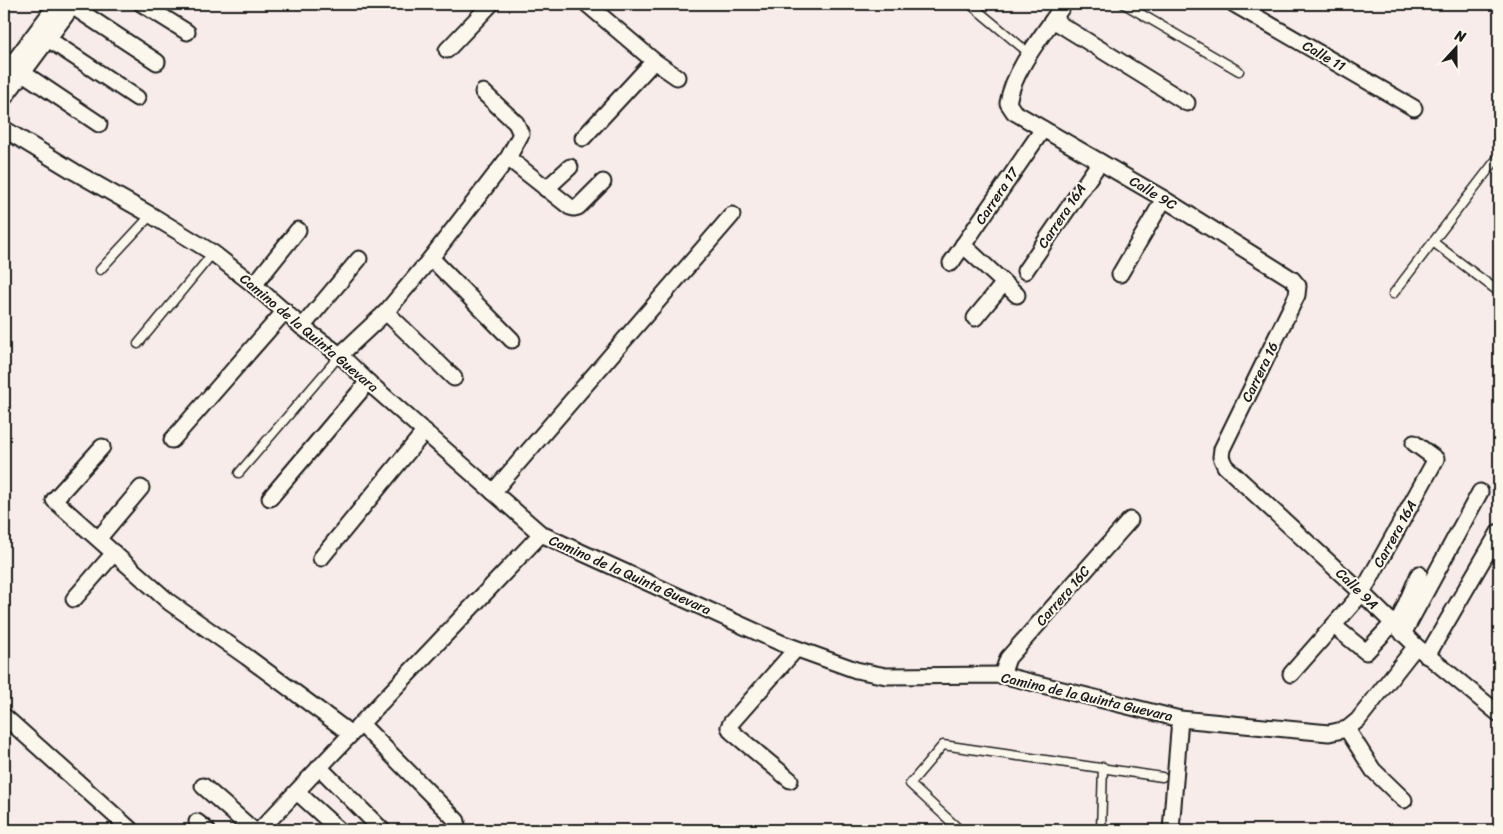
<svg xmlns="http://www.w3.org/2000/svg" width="1503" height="834" font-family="Sriracha,sans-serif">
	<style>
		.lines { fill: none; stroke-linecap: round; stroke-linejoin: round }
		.service-casing { stroke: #1c1c1c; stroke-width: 11 }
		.minor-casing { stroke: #1c1c1c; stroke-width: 19 }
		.service { stroke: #fbf7ec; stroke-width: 8 }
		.minor { stroke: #fbf7ec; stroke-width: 15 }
		.labels { text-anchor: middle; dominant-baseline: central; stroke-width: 4; stroke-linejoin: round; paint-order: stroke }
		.street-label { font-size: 14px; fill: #1c1c1c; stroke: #fbf7ec }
	</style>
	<rect width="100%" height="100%" fill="#f8eceb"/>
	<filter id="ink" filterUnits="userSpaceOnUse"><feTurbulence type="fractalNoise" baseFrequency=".02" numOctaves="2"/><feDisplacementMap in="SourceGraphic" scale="10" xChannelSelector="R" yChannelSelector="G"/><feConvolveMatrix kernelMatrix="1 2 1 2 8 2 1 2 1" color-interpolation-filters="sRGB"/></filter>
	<g filter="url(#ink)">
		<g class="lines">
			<defs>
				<g id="service">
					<path d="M970,4L1030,54"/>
					<path d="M1124,4L1239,71"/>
					<path d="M1433,242L1495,289L1499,291"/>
					<path d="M100,270L151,215"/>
					<path d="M1393,294L1499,156"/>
					<path d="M138,344L213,253"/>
					<path d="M239,473L340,355"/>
					<path d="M960,830L910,784L943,745L1162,777"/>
					<path d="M1101,830L1103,767"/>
				</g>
				<g id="minor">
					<path d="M142,4L187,32"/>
					<path d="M587,4L654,61L677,77"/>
					<path d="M1064,4C1045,32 1013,70 1008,103L1014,112L1164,199L1292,279L1298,286L1297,295L1222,449L1221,457L1225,466L1362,593L1416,646L1499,714"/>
					<path d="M1234,4L1414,108"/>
					<path d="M72,6L157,62"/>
					<path d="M1053,20L1187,103"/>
					<path d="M48,39L137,98"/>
					<path d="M447,50L491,4"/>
					<path d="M23,73L99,124"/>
					<path d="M4,75L57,4"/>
					<path d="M4,98L74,4"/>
					<path d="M4,129L75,172L151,215L213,253L254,285L302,327L340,355L368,382L541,534L781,643L856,670L886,676L1002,675L1180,719L1329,733L1347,729L1358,720L1416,646"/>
					<path d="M583,138L654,61"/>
					<path d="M508,158L570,207L574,208L578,207L603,182"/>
					<path d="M546,189L570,167"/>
					<path d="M963,245L1017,295"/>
					<path d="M431,258L512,340"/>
					<path d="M951,263L1043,129"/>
					<path d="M1025,271L1100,162"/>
					<path d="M1120,274L1164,199"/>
					<path d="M254,285L298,230"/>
					<path d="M386,312L454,378"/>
					<path d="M975,318L1004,283"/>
					<path d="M302,327L359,259"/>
					<path d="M340,355L386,312L431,258L508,158L521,134L516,123L483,92"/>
					<path d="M172,440L285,311"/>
					<path d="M102,447L54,500L169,602L247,657L351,734"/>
					<path d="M493,492L732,215"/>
					<path d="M270,498L368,382"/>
					<path d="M99,538L141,488"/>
					<path d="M321,558L425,431"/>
					<path d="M74,599L114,553"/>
					<path d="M1334,626L1366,652L1393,623"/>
					<path d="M1396,627L1419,574"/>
					<path d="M1403,634L1480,492"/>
					<path d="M1427,656L1499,532"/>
					<path d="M1291,674L1362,593L1436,459L1414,443"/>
					<path d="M1002,675L1008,658L1130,520"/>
					<path d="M4,716L131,830"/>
					<path d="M361,724L457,821"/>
					<path d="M1347,729L1373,770L1404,800"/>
					<path d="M319,767L382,830"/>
					<path d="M790,780L732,732L729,727L731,723L796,649"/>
					<path d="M203,786L253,830"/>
					<path d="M297,792L339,830"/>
					<path d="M197,822L207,830"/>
					<path d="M260,830L541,534"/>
					<path d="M1171,830L1180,719"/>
				</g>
			</defs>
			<use href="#service" class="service-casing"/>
			<use href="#minor" class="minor-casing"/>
			<use href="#service" class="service"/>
			<use href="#minor" class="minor"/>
		</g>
	</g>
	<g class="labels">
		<g class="street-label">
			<text transform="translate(1324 56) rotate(30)">Calle 11</text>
			<text transform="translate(1153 193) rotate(31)">Calle 9C</text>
			<text transform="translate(997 196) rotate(-56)">Carrera 17</text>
			<text transform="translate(1062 216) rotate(-56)">Carrera 16A</text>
			<text transform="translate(309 333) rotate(40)">Camino de la Quinta Guevara</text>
			<text transform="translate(1260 372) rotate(-64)">Carrera 16</text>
			<text transform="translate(1395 534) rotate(-61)">Carrera 16A</text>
			<text transform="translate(630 575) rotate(24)">Camino de la Quinta Guevara</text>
			<text transform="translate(1357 589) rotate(44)">Calle 9A</text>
			<text transform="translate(1063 596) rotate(-49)">Carrera 16C</text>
			<text transform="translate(1087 697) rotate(13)">Camino de la Quinta Guevara</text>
		</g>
	</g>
	<rect width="1503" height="834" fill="none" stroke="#fbf7ec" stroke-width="20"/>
	<rect x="10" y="10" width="1483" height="814" fill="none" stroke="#1c1c1c" stroke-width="2" filter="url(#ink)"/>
	<g transform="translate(1456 48) rotate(21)" stroke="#fbf7ec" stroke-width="4" paint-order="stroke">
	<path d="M0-4L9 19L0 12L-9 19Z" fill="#1c1c1c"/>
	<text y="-8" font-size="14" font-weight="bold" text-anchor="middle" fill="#1c1c1c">N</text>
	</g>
</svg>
